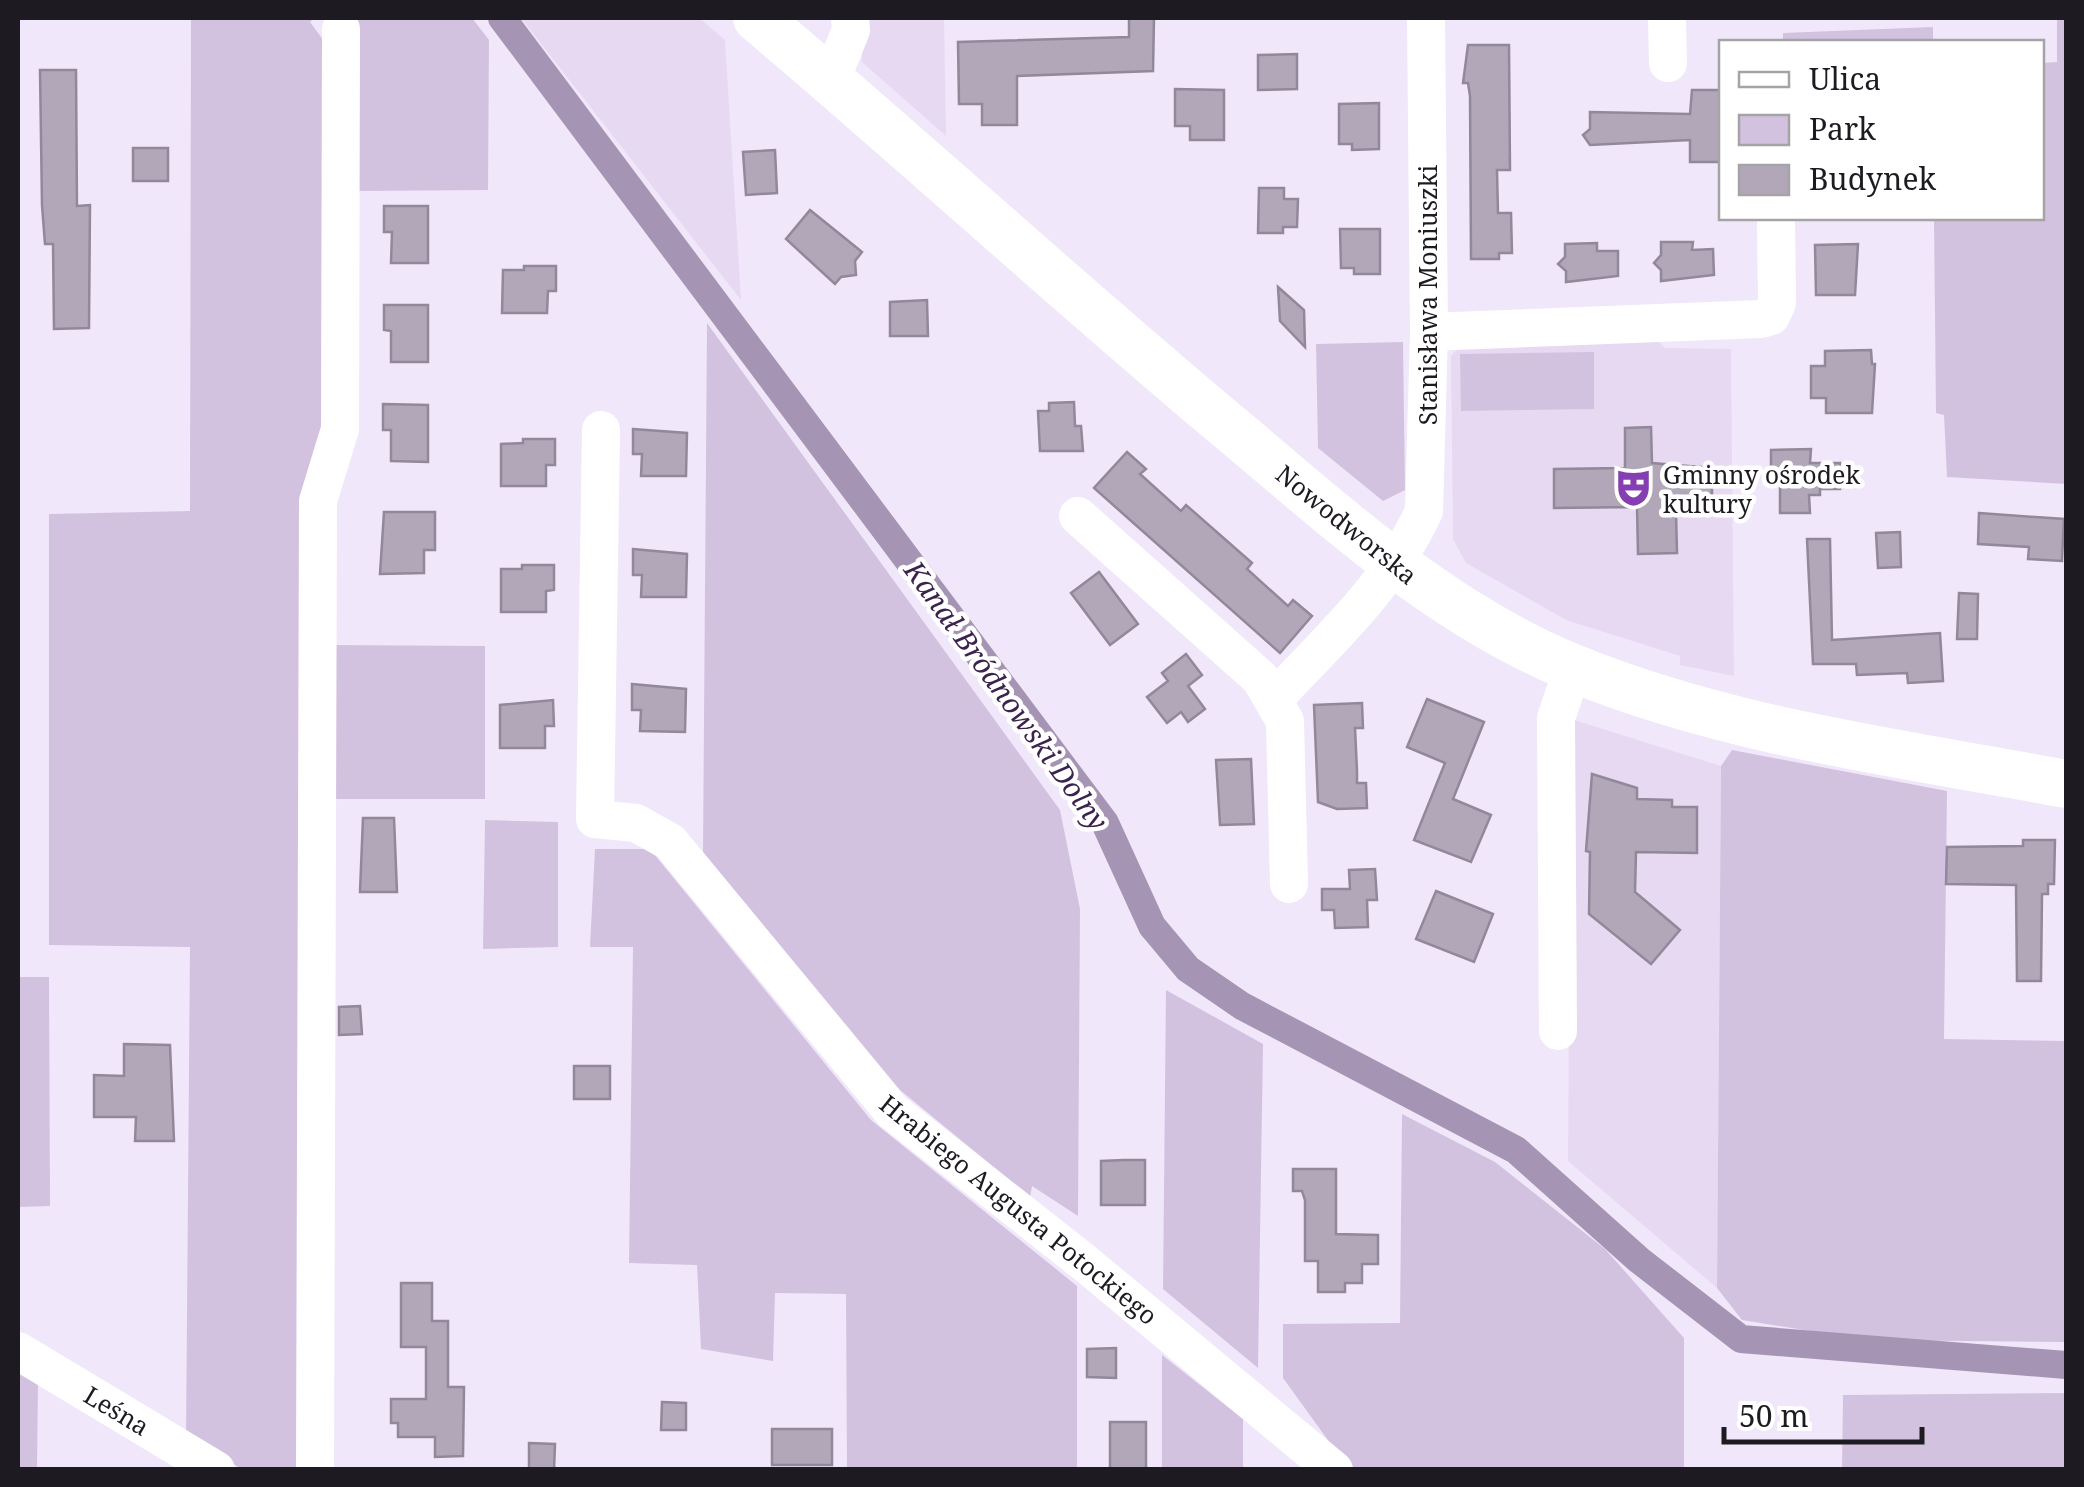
<svg xmlns="http://www.w3.org/2000/svg" width="2084" height="1487" font-family="'Noto Serif',serif">
	<style>
		.built { fill: #e7d9f2 }
		.green { fill: #d2c2df }
		.lines { fill: none; stroke-linecap: round; stroke-linejoin: round }
		.canal { stroke: #a594b3; stroke-width: 28 }
		.building { fill: #b1a7b8; stroke: #918899; stroke-width: 2.5 }
		.minor { stroke: #fff; stroke-width: 38 }
		.major { stroke: #fff; stroke-width: 48 }
		.labels { text-anchor: middle; dominant-baseline: central; stroke-width: 9; stroke-linejoin: round; paint-order: stroke }
		.street-label { font-size: 25px; fill: #1e1a21; stroke: #fff }
		.poi-label { font-size: 25px; fill: #1e1a21; stroke: #fff; text-anchor: start }
		.water-label { font-size: 28px; font-style: italic; fill: #3c234e; stroke: #fff }
	</style>
	<rect width="100%" height="100%" fill="#f1e7fa"/>
	<g class="built">
		<path d="M521,18H699L725,40L741,300Z"/>
		<path d="M861,18H944L946,136L862,62Z"/>
		<path d="M1658,341L1665,348L1731,349L1734,676L1680,665V656L1566,620L1466,563L1453,539L1451,356L1463,343Z"/>
		<path d="M1571,719L1721,766L1717,1288L1568,1161Z"/>
	</g>
	<g class="green">
		<path d="M191,18H314L310,22L324,41L330,298L307,1469H242L186,1437L190,947L49,945V514L190,511Z"/>
		<path d="M358,18H472L489,40L488,190L359,191Z"/>
		<path d="M2057,18H2066V484L1947,477L1944,415L1936,413L1934,218H2042V63L2057,62Z"/>
		<path d="M1933,27V42H1783V33Z"/>
		<path d="M707,323L1060,810L1080,909L1078,1216L1032,1186L1030,1197L900,1090L703,852Z"/>
		<path d="M1403,342L1405,490L1383,501L1318,448L1316,344Z"/>
		<path d="M1594,352V409L1461,411L1460,354Z"/>
		<path d="M329,645L485,646V799H326Z"/>
		<path d="M1732,750L1947,791L1944,1039L2066,1041V1342L1866,1340L1742,1320L1717,1288L1721,766Z"/>
		<path d="M485,820L558,822V947L483,949Z"/>
		<path d="M595,849H650L871,1120L1077,1286V1469H847L846,1294L775,1293L773,1361L701,1349L697,1265L629,1263L633,947H590Z"/>
		<path d="M18,977H49L50,1206L18,1207Z"/>
		<path d="M1166,990L1263,1044L1258,1368L1163,1289Z"/>
		<path d="M1402,1114L1495,1162L1605,1249L1684,1338V1469H1351L1346,1465L1283,1378V1324L1400,1323Z"/>
		<path d="M1162,1355L1243,1419V1469H1162Z"/>
		<path d="M18,1372L38,1383L37,1469L18,1470Z"/>
		<path d="M2066,1393V1469H1842L1843,1395Z"/>
	</g>
	<g class="lines">
		<path class="canal" d="M502,18L1105,823L1152,926L1188,969L1242,1006L1516,1150L1639,1260L1741,1339L2066,1365"/>
	</g>
	<g class="building">
		<path d="M1129,18H1154L1153,71L1017,76V125H982V104H959L958,42L1129,37Z"/>
		<path d="M1468,45H1509L1510,170H1497L1498,213H1511L1512,253H1499V259H1471L1470,96L1468,83H1463Z"/>
		<path d="M1297,54V89L1258,90V55Z"/>
		<path d="M40,70H76L77,206L90,205L89,328L54,329L53,244H45L42,205Z"/>
		<path d="M1175,89L1224,90V140H1190V126H1175Z"/>
		<path d="M1692,90H1722V162H1690V140L1590,145L1583,135L1590,129V112L1690,114Z"/>
		<path d="M1379,103V149L1352,150V144H1339V104Z"/>
		<rect x="133" y="148" width="35" height="33"/>
		<path d="M775,150L777,193L746,195L743,152Z"/>
		<path d="M1259,188H1284V199H1298L1297,227H1283V233H1258Z"/>
		<path d="M384,206H428V263H391L392,232H384Z"/>
		<path d="M810,210L862,252L855,261L856,275L841,277L835,284L786,239Z"/>
		<path d="M1340,229H1380V274H1354V268H1341Z"/>
		<path d="M1661,242H1693L1692,250L1713,249L1714,275L1661,281V270L1654,263L1661,255Z"/>
		<path d="M1597,243V251H1618V276L1566,282V271L1558,264L1565,257V244Z"/>
		<path d="M1858,244L1855,295H1816L1815,245Z"/>
		<path d="M524,266H556V291H548L547,313H502L503,270H524Z"/>
		<path d="M1278,287L1304,310L1305,347L1280,321Z"/>
		<path d="M927,300L928,336H890V302Z"/>
		<path d="M384,305H428V362H391V331L384,330Z"/>
		<path d="M1871,350L1872,364H1875L1872,413H1826V398H1811V366H1825V351Z"/>
		<path d="M1074,402L1075,426H1081L1083,451H1040L1038,411H1049V403Z"/>
		<path d="M383,404L428,405V462L391,461V430H383Z"/>
		<path d="M1651,427L1652,463L1712,468V507H1688V512H1676L1677,553L1638,554L1637,507L1554,508V469L1625,468V428Z"/>
		<path d="M633,429L687,433L686,476H641L642,454H633Z"/>
		<path d="M523,439H555V465H546V486H501V444L523,443Z"/>
		<path d="M1811,449L1810,463H1840V489H1820V495H1809L1810,513H1780V477L1771,478V450Z"/>
		<path d="M1127,452L1146,469L1140,474L1181,511L1186,505L1252,563L1247,569L1288,606L1293,600L1312,616L1280,653L1094,488Z"/>
		<path d="M384,512H435V550H424V573L380,574Z"/>
		<path d="M1979,513L2064,519L2062,561L2028,559L2029,547L1978,544Z"/>
		<path d="M1900,532L1901,567L1878,568L1876,533Z"/>
		<path d="M1807,539H1830L1832,640L1940,633L1943,681L1908,683L1907,673L1857,675L1856,664H1813Z"/>
		<path d="M633,549L687,554L686,597H641L642,575H633Z"/>
		<path d="M522,565H554V590L546,591V612H501V569H522Z"/>
		<path d="M1099,572L1138,624L1110,645L1071,593Z"/>
		<path d="M1959,593L1978,594L1977,639H1957Z"/>
		<path d="M1186,654L1202,675L1188,686L1205,709L1188,722L1181,712L1167,723L1147,697L1168,681L1162,673Z"/>
		<path d="M632,684L686,689L685,732L640,731L641,710H632Z"/>
		<path d="M1427,699L1484,722L1453,799L1491,815L1471,862L1414,840L1445,763L1407,747Z"/>
		<path d="M553,700L554,726H545V748H500V705Z"/>
		<path d="M1362,703L1363,728H1355L1357,771V783H1366L1367,808L1337,809L1318,802L1314,705Z"/>
		<path d="M1251,759L1254,824L1220,825L1216,760Z"/>
		<path d="M1592,774L1637,788V799L1672,800V807H1697V853L1636,852L1635,892L1680,930L1651,964L1589,914L1590,852L1586,851Z"/>
		<path d="M363,818H394L397,892H360Z"/>
		<path d="M2023,840H2055L2054,884H2048V894H2042L2041,981H2017L2016,885L1946,884L1947,847L2023,846Z"/>
		<path d="M1375,869L1377,900H1367L1368,927L1335,928L1334,910H1322V889H1350L1349,870Z"/>
		<path d="M1436,891L1493,914L1474,962L1416,939Z"/>
		<path d="M360,1006L362,1034L339,1035V1007Z"/>
		<path d="M124,1044L170,1045L174,1141H135L136,1117H94V1075L124,1076Z"/>
		<rect x="574" y="1066" width="36" height="33"/>
		<path d="M1124,1160H1145V1205H1101V1161Z"/>
		<path d="M1293,1169H1336V1234L1378,1235V1264H1362V1283H1345V1292H1318V1261H1305V1200L1302,1191H1293Z"/>
		<path d="M401,1283H432V1321H448V1387H464L463,1456L435,1457V1437H398V1423H391V1399H426V1347H401Z"/>
		<path d="M1116,1348V1378L1087,1377V1349Z"/>
		<path d="M662,1402L686,1403V1430H661Z"/>
		<rect x="1110" y="1422" width="36" height="48"/>
		<rect x="772" y="1429" width="60" height="36"/>
		<path d="M529,1443L555,1444L554,1470H529Z"/>
	</g>
	<g class="lines">
		<g class="minor">
			<path d="M1667,18L1668,63"/>
			<path d="M831,80L851,30L850,18"/>
			<path d="M1429,332L1761,319L1771,316L1777,303L1776,218"/>
			<path d="M601,430L595,819L636,823L670,842L892,1111L1086,1264L1334,1470"/>
			<path d="M1078,516L1260,678L1285,721L1289,884"/>
			<path d="M1274,699C1328,641 1391,584 1424,511L1429,332L1426,18"/>
			<path d="M1558,1031L1556,718L1573,668"/>
			<path d="M18,1351L216,1470"/>
			<path d="M315,1470L318,501L340,429L341,29"/>
		</g>
		<path class="major" d="M757,18C918,154 1073,297 1235,432C1341,521 1443,615 1573,668C1730,732 1901,753 2066,784"/>
	</g>
	<defs>
		<symbol id="theatre-bare" viewBox="-9 -9 18 18"><path d="M-5-5.5Q0-4 5-5.5V0Q5 5 0 6Q-5 5-5 0ZM-3.3-2.5H-1v1.5H-3.3ZM1-2.5H3.3v1.5H1ZM-2.8 1Q0 5.5 2.8 1Z" fill="#863fb2" stroke="#fff" stroke-width="2.5" paint-order="stroke"/></symbol>
	</defs>
	<g fill-rule="evenodd">
		<use href="#theatre-bare" x="1606" y="460" width="55" height="55"/>
	</g>
	<g class="labels">
		<g class="street-label">
			<text transform="translate(1427 295) rotate(-90)">Stanisława Moniuszki</text>
			<text transform="translate(1347 524) rotate(39)">Nowodworska</text>
			<text transform="translate(1019 1209) rotate(39)">Hrabiego Augusta Potockiego</text>
			<text transform="translate(117 1410) rotate(31)">Leśna</text>
		</g>
		<g class="poi-label">
			<text x="1663" y="474">Gminny ośrodek<tspan x="1663" dy="29">kultury</tspan></text>
		</g>
		<g class="water-label">
			<text transform="translate(1007 695) rotate(54)">Kanał Bródnowski Dolny</text>
		</g>
	</g>
	<rect width="2084" height="1487" fill="none" stroke="#1e1a21" stroke-width="40"/>
	<rect x="1719" y="40" width="325" height="180" fill="#ffffff" stroke="#a5a3a6" stroke-width="2.5"/>
	<rect x="1739" y="72" width="50" height="15" fill="#ffffff" stroke="#a5a3a6" stroke-width="2.5"/>
	<text x="1809" y="90" font-size="30" fill="#1e1a21">Ulica</text>
	<rect x="1739" y="115" width="50" height="30" fill="#d2c2df" stroke="#a5a3a6" stroke-width="2.5"/>
	<text x="1809" y="140" font-size="30" fill="#1e1a21">Park</text>
	<rect x="1739" y="165" width="50" height="30" fill="#b1a7b8" stroke="#a5a3a6" stroke-width="2.5"/>
	<text x="1809" y="190" font-size="30" fill="#1e1a21">Budynek</text>
	<path d="M1724 1427v15h198v-15" fill="none" stroke="#1e1a21" stroke-width="5"/>
	<text x="1739" y="1427" font-size="30" fill="#1e1a21" stroke="#ffffff" stroke-width="8" paint-order="stroke">50 m</text>
</svg>
